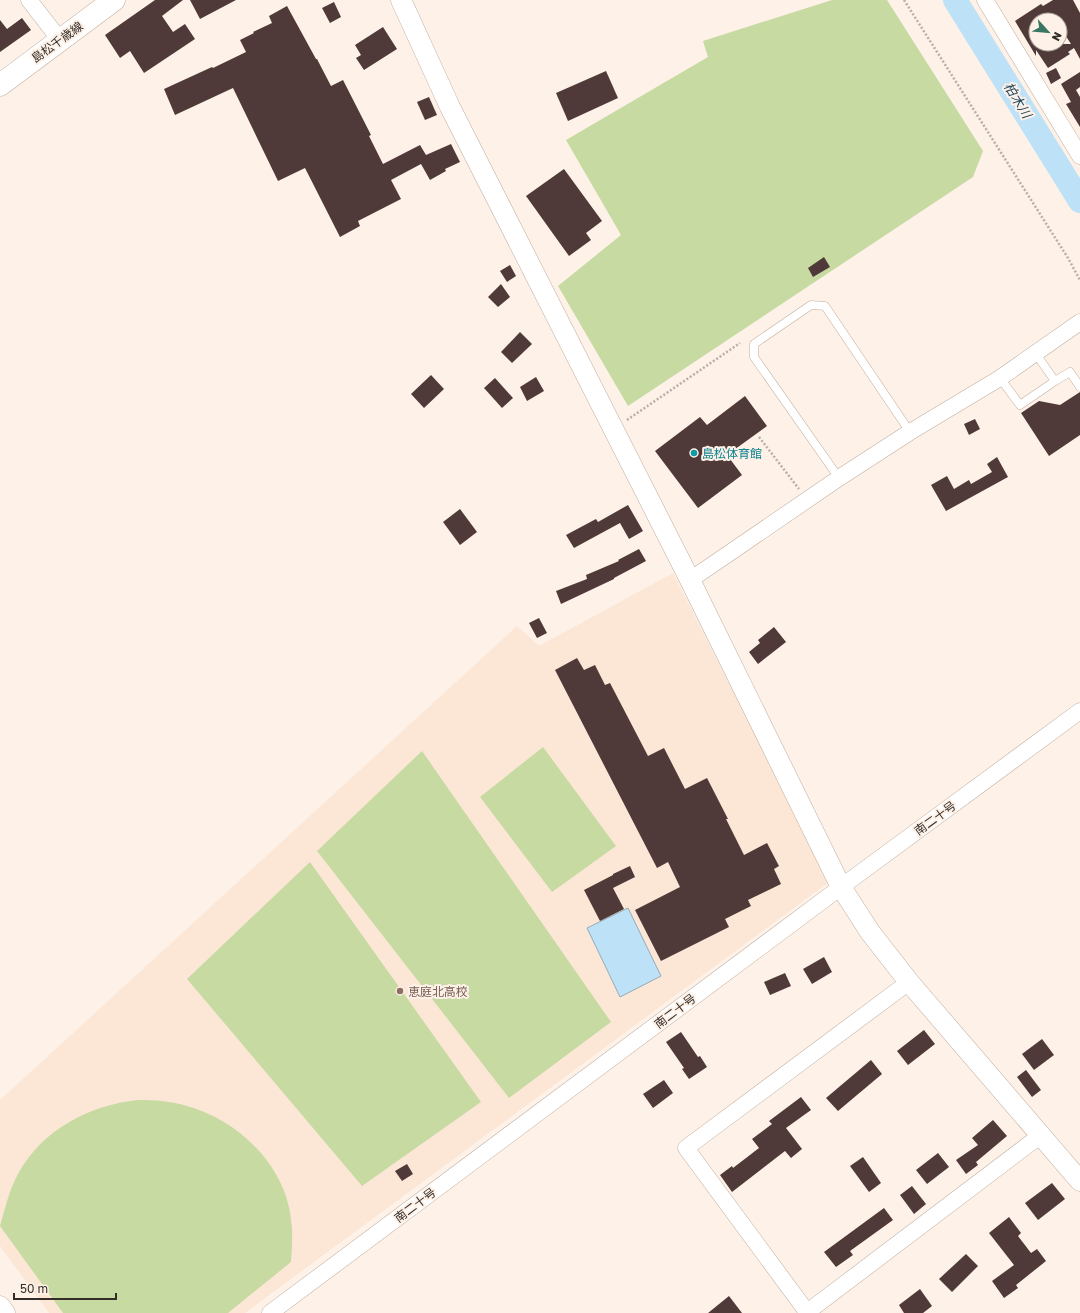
<svg xmlns="http://www.w3.org/2000/svg" width="1080" height="1313" font-family="'Golos Text','Noto Sans JP',sans-serif">
	<style>
		.built { fill: #fce7d7 }
		.green { fill: #c7daa2 }
		.water { fill: #bde1f6; stroke: #94abb8 }
		.lines { fill: none; stroke-linecap: round; stroke-linejoin: round }
		.river { stroke: #bde1f6; stroke-width: 24 }
		.building { fill: #4f3a39; fill-rule: evenodd }
		.service-casing { stroke: #c0ae9f; stroke-width: 9 }
		.minor-casing { stroke: #c0ae9f; stroke-width: 17 }
		.tertiary-casing { stroke: #c0ae9f; stroke-width: 21 }
		.secondary-casing { stroke: #c0ae9f; stroke-width: 23 }
		.path { stroke: #b9afa7; stroke-width: 2.5; stroke-dasharray: 2 2; stroke-linecap: butt }
		.service { stroke: #fff; stroke-width: 8 }
		.minor { stroke: #fff; stroke-width: 16 }
		.tertiary { stroke: #fff; stroke-width: 20 }
		.secondary { stroke: #fff; stroke-width: 22 }
		.culture-dot { fill: #0f9aa8; stroke: #fdf1e8; stroke-width: 1.5 }
		.education-dot { fill: #8d6e63; stroke: #fdf1e8; stroke-width: 1.5 }
		.labels { text-anchor: middle; dominant-baseline: central; stroke-width: 4; stroke-linejoin: round; paint-order: stroke }
		.street-label { font-size: 12px; fill: #342d27; stroke: #fdf1e8 }
		.culture-label { font-size: 12px; fill: #0d838f; stroke: #fdf1e8; text-anchor: start }
		.education-label { font-size: 12px; fill: #785e54; stroke: #fdf1e8; text-anchor: start }
		.water-label { font-size: 13px; font-style: italic; fill: #1d475d; stroke: #fdf1e8 }
	</style>
	<rect width="100%" height="100%" fill="#fdf1e8"/>
	<path class="built" d="M673,573L829,882L245,1313H49L0,1246V1100L517,626L539,646Z"/>
	<g class="green">
		<path d="M832,0H887L983,151L973,177L628,406L558,286L621,235L566,140L708,57L703,41Z"/>
		<path d="M543,747L616,846L552,892L480,797Z"/>
		<path d="M422,751L611,1022L509,1098L317,851Z"/>
		<path d="M310,862L481,1102L362,1186L187,979Z"/>
		<path d="M138,1100C155,1100 171,1101 187,1106C238,1120 285,1165 291,1219C293,1234 292,1248 291,1262L228,1313H63L0,1226C5,1209 9,1190 18,1174C42,1130 89,1105 138,1100Z"/>
	</g>
	<path class="water" d="M628,908L661,976L620,997L587,928Z"/>
	<g class="lines">
		<path class="river" d="M955,0L1080,201"/>
	</g>
	<g class="building">
		<path d="M155,0H183L162,16L173,32L185,24L195,39L144,73L130,51L120,58L105,35Z"/>
		<path d="M190,0H236L200,19Z"/>
		<path d="M1053,0H1073L1080,13V59L1074,48L1068,52L1070,54L1048,68L1036,50V56L1015,21L1041,4L1043,6ZM1036,20H1060V27L1071,44H1036Z"/>
		<path d="M334,2L341,17L330,23L322,8Z"/>
		<path d="M287,6L316,59H317L331,86L343,80L371,135L369,136L383,164L420,145L426,155L451,144L460,162L445,169L446,171L430,180L421,164L391,180L401,199L358,221L360,226L340,237L305,168L278,181L233,88L175,115L164,89L212,67L213,68L246,52L240,40L254,33L253,32L272,23L269,16Z"/>
		<path d="M22,18L31,30L0,52V20L7,29Z"/>
		<path d="M383,27L397,49L364,70L356,58L361,55L355,45Z"/>
		<path d="M1056,68L1061,78L1051,84L1046,73Z"/>
		<path d="M606,71L618,98L568,121L556,93Z"/>
		<path d="M1080,72V87L1076,90L1080,97V127L1066,104L1071,102L1061,84Z"/>
		<path d="M429,97L437,115L425,120L417,102Z"/>
		<path d="M564,169L602,221L586,233L591,240L569,256L526,196Z"/>
		<path d="M824,257L830,267L813,277L808,268Z"/>
		<path d="M510,265L516,276L507,282L500,271Z"/>
		<path d="M501,284L510,297L498,307L488,297Z"/>
		<path d="M520,332L532,344L512,363L501,352Z"/>
		<path d="M431,375L444,389L424,408L411,394Z"/>
		<path d="M536,377L544,391L527,401L520,387Z"/>
		<path d="M495,378L513,398L502,408L484,388Z"/>
		<path d="M1080,392V435L1049,456L1021,413L1039,401L1060,405Z"/>
		<path d="M745,396L767,426L727,455L742,475L698,508L655,451L700,417L707,425Z"/>
		<path d="M975,419L980,429L969,435L964,424Z"/>
		<path d="M997,457L1008,477L946,511L931,485L947,476L954,489L969,480L971,484L992,472L987,464Z"/>
		<path d="M628,505L643,531L629,539L620,523L574,548L566,535L596,519L598,522Z"/>
		<path d="M460,509L477,532L460,545L443,522Z"/>
		<path d="M639,549L646,561L614,578V579L561,604L556,591L587,579L586,575L619,561L618,560Z"/>
		<path d="M539,618L547,633L537,638L529,623Z"/>
		<path d="M774,627L786,642L758,664L749,652L760,643L758,640Z"/>
		<path d="M577,658L584,670L595,665L605,685L610,683L648,756L664,748L685,789L707,778L728,819H726L744,855L767,843L779,866L774,869L781,884L748,900L751,906L725,919L729,927L661,961L635,910L680,887L668,862L657,868L555,670Z"/>
		<path d="M630,866L635,877L613,888L624,909L600,921L584,890L613,875V874Z"/>
		<path d="M824,957L832,972L812,984L803,969Z"/>
		<path d="M785,973L791,986L770,995L764,982Z"/>
		<path d="M924,1030L935,1044L908,1065L897,1051Z"/>
		<path d="M681,1032L698,1057L700,1056L707,1067L689,1079L682,1069L684,1068L666,1042Z"/>
		<path d="M1042,1039L1054,1055L1034,1070L1022,1054Z"/>
		<path d="M871,1060L882,1074L838,1111L826,1098Z"/>
		<path d="M1026,1070L1041,1090L1032,1097L1017,1077Z"/>
		<path d="M664,1080L673,1093L653,1108L643,1094Z"/>
		<path d="M801,1097L811,1110L786,1128L802,1149L791,1158L785,1151L732,1192L720,1175L732,1166L733,1168L759,1148L752,1139L772,1124L769,1121Z"/>
		<path d="M993,1120L1007,1136L976,1162L978,1165L966,1174L956,1160L978,1145L972,1138Z"/>
		<path d="M938,1153L949,1167L927,1184L916,1170Z"/>
		<path d="M863,1157L881,1183L869,1192L850,1166Z"/>
		<path d="M407,1164L413,1174L402,1181L395,1171Z"/>
		<path d="M1052,1183L1065,1199L1038,1220L1025,1203Z"/>
		<path d="M912,1186L926,1204L914,1214L900,1195Z"/>
		<path d="M884,1208L893,1220L850,1251L853,1255L836,1267L824,1252Z"/>
		<path d="M1009,1217L1021,1233L1018,1236L1031,1253L1037,1249L1046,1261L1016,1285L1018,1288L1004,1298L992,1281L1014,1265L989,1233Z"/>
		<path d="M966,1254L978,1266L952,1292L939,1279Z"/>
		<path d="M920,1289L932,1306L923,1313H904L899,1305Z"/>
		<path d="M729,1296L742,1313H708Z"/>
	</g>
	<g class="lines">
		<defs>
			<g id="service">
				<path d="M1000,378L1020,405L1055,381L1036,354"/>
				<path d="M1055,381L1070,372L1080,387"/>
				<path d="M839,478L754,357V344L811,305L825,306L910,432"/>
			</g>
			<g id="minor">
				<path d="M29,0L60,40"/>
				<path d="M985,0L1080,156"/>
				<path d="M690,580L839,478L910,432L1000,378L1080,322"/>
				<path d="M807,1312L686,1148L909,982"/>
				<path d="M270,1313L841,887L1080,711"/>
				<path d="M806,1313L1041,1135"/>
			</g>
			<g id="tertiary">
				<path d="M401,0L450,107L690,580L841,887L870,932L909,982L1080,1181"/>
				<path d="M0,1306L5,1313"/>
			</g>
			<path id="secondary" d="M0,85L114,0"/>
		</defs>
		<use href="#service" class="service-casing"/>
		<use href="#minor" class="minor-casing"/>
		<use href="#tertiary" class="tertiary-casing"/>
		<use href="#secondary" class="secondary-casing"/>
		<g class="path">
			<path d="M904,0L1068,258L1080,280"/>
			<path d="M627,420L740,343"/>
			<path d="M759,437L799,489"/>
		</g>
		<use href="#service" class="service"/>
		<use href="#minor" class="minor"/>
		<use href="#tertiary" class="tertiary"/>
		<use href="#secondary" class="secondary"/>
	</g>
	<circle class="culture-dot" cx="694" cy="453" r="4"/>
	<circle class="education-dot" cx="400" cy="991" r="4"/>
	<g class="labels">
		<g class="street-label">
			<text transform="translate(57 42) rotate(-36)">島松千歳線</text>
			<text transform="translate(935 818) rotate(-36)">南二十号</text>
			<text transform="translate(675 1011) rotate(-37)">南二十号</text>
			<text transform="translate(415 1205) rotate(-37)">南二十号</text>
		</g>
		<g class="culture-label">
			<text x="702" y="453">島松体育館</text>
		</g>
		<g class="education-label">
			<text x="408" y="991">恵庭北高校</text>
		</g>
		<g class="water-label">
			<text transform="translate(1018 100) rotate(58)">柏木川</text>
		</g>
	</g>
	<g transform="translate(1048 32) rotate(117)"><circle r="19" fill="#fdf1e8" stroke="#ada39b"/>
	<path d="M0-3L7 15L0 10L-7 15Z" fill="#3a7763"/>
	<text y="-6" font-size="11" font-weight="bold" text-anchor="middle" fill="#342d27">N</text>
	</g>
	<path d="M14 1293v6h102v-6" fill="none" stroke="#342d27" stroke-width="2"/>
	<text x="20" y="1293" font-size="12" fill="#342d27" stroke="#fdf1e8" stroke-width="3" paint-order="stroke">50 m</text>
</svg>
